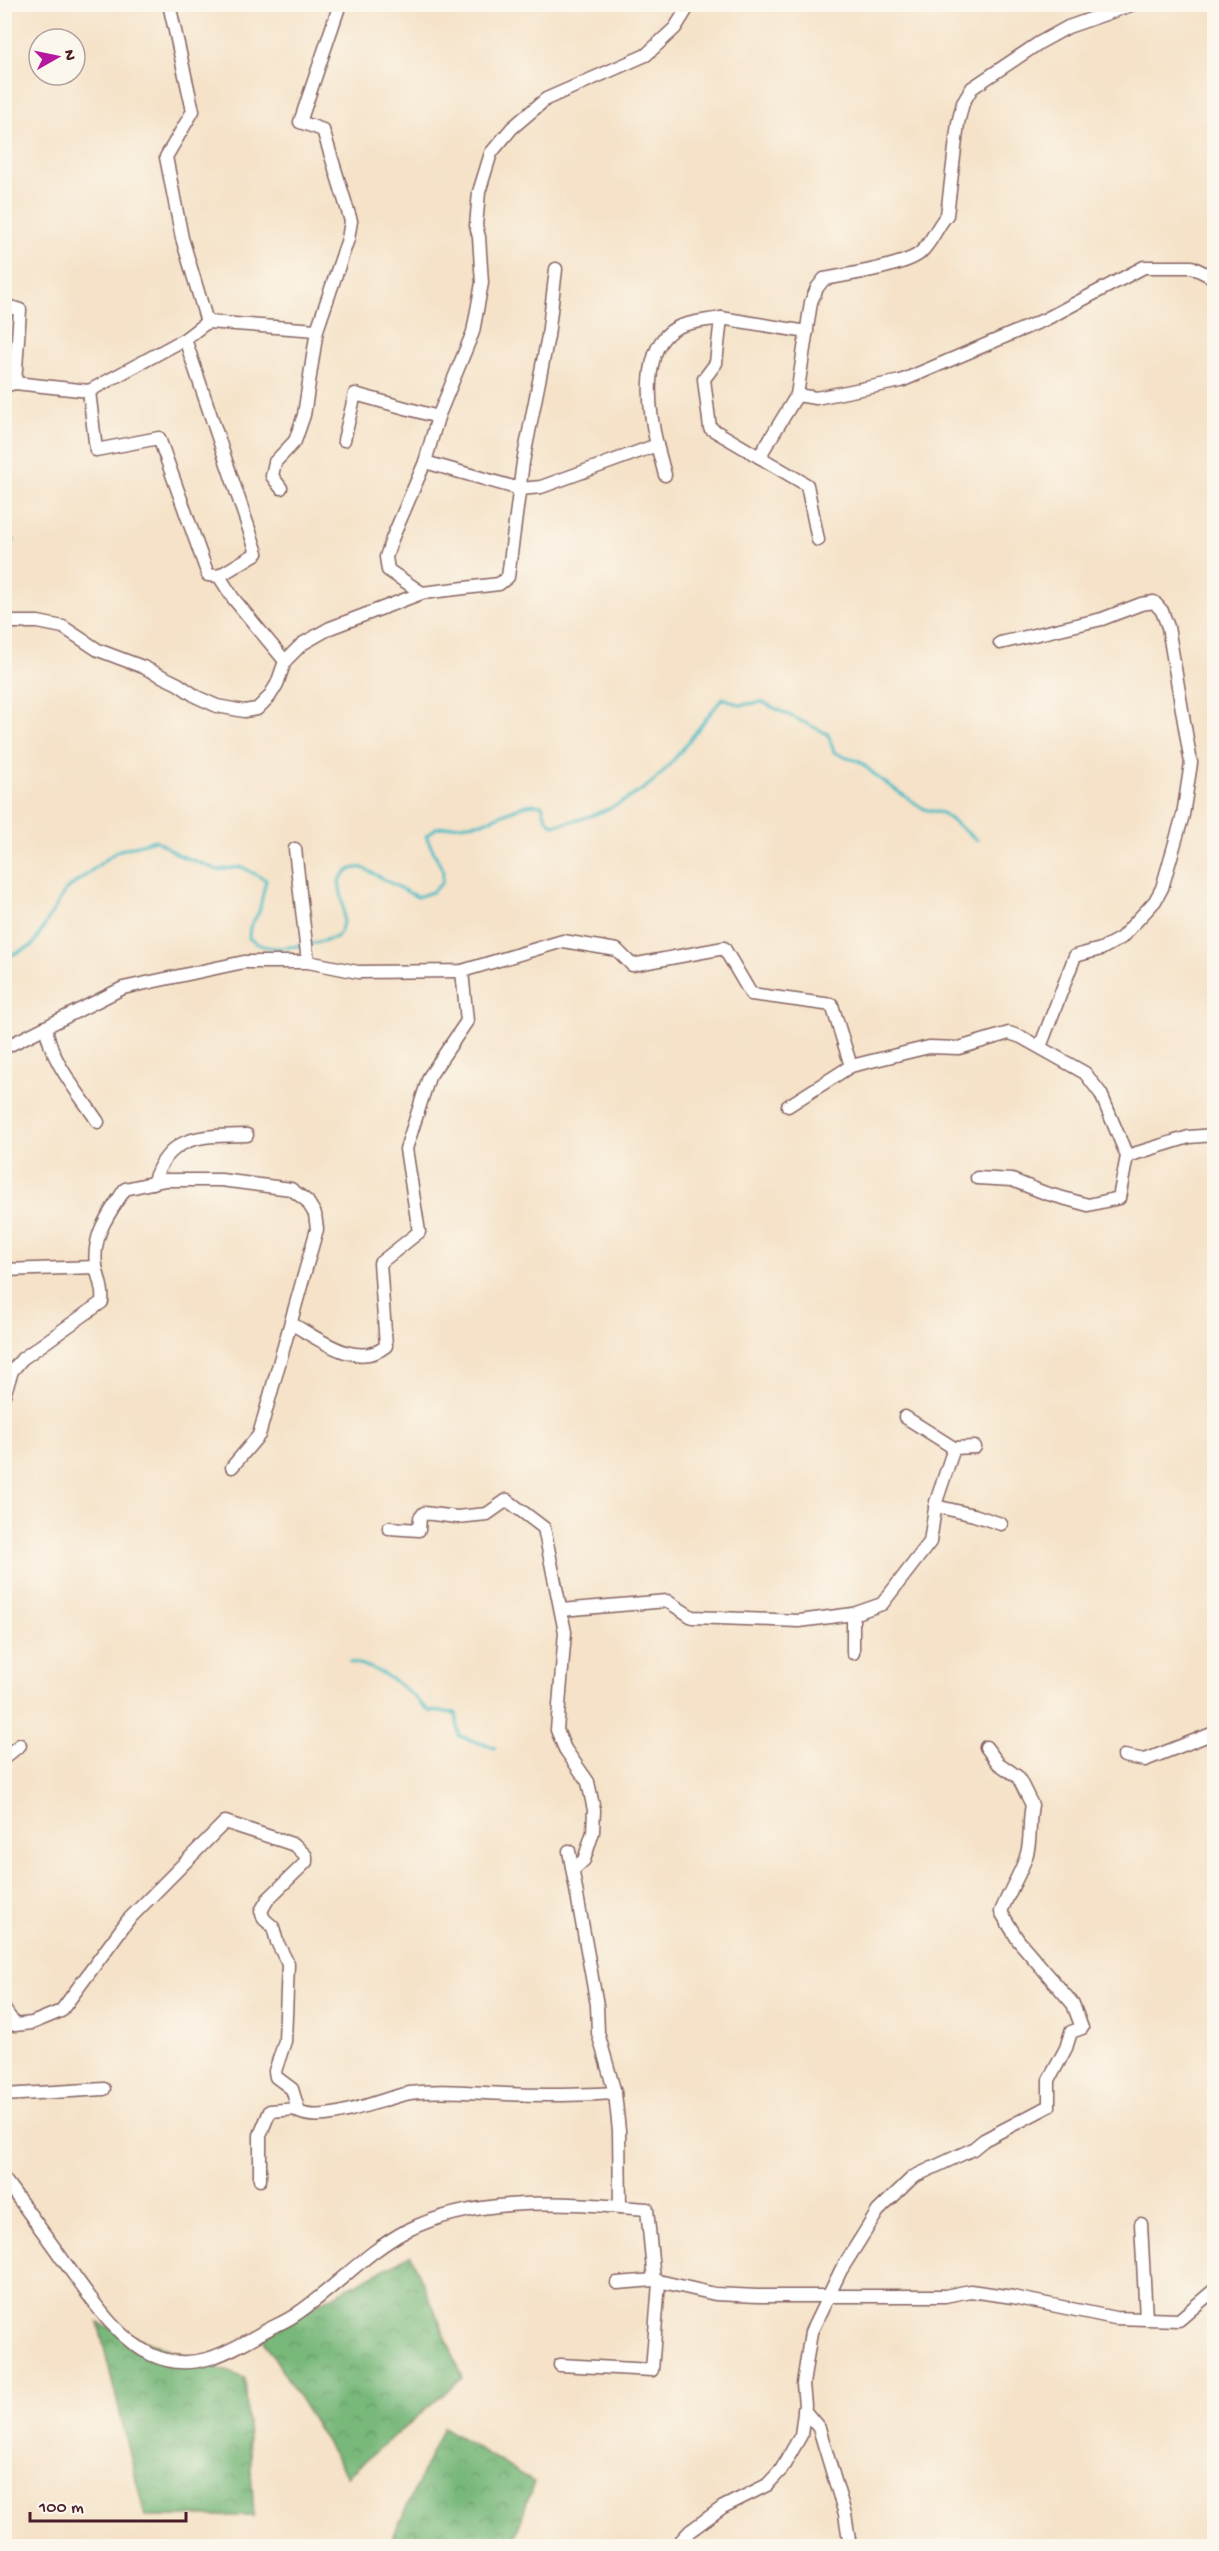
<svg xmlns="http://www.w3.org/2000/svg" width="1219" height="2551" font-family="'Gochi Hand',sans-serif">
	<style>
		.forest { fill: url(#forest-crowns); stroke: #616c52; stroke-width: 1.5 }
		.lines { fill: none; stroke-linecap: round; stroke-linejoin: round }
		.stream { stroke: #4cbbc4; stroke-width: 3 }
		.minor-casing { stroke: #866362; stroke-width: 15 }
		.minor { stroke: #fff; stroke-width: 12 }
	</style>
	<defs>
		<pattern id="forest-crowns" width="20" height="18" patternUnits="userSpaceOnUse" patternTransform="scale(1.5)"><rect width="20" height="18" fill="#78b87a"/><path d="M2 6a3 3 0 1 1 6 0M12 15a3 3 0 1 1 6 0" fill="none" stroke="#649564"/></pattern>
	</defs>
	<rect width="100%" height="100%" fill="#fbf7ec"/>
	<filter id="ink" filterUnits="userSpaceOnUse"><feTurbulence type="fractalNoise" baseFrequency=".0167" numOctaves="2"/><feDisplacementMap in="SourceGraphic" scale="12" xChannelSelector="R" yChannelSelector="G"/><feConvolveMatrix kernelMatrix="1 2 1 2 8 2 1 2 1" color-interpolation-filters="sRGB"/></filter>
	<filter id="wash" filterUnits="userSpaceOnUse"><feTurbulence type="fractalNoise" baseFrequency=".008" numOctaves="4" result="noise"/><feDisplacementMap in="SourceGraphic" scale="24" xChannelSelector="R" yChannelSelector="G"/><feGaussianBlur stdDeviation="1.35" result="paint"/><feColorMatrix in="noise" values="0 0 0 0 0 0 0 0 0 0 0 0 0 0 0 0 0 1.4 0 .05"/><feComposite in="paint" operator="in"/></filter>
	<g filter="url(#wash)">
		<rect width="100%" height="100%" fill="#f5e2c8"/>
		<g class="forest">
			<path d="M411,2255L463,2378L347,2476L260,2334Z"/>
			<path d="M98,2323L245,2378L254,2516H145Z"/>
			<path d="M443,2427L534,2482L512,2546H389Z"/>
		</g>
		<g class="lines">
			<g class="stream">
				<path d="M4,529L14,541"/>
				<path d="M310,944L337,937C349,919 342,902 339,882C344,872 352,867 363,868L417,897L432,892L442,883L443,871L426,836L436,828L484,822L520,807L532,804L542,805L546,818L553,825C590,820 634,801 661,774C684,750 702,722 723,698L740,705L762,702L828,734L834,752L847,758L859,761L881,780L924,809L942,813L977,840"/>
				<path d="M4,958L32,946L66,890L117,851L155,840L179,855L218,870L242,867L266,880L259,912L250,927L249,938C263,952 286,948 303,945"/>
				<path d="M350,1662C384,1668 405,1688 429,1711L456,1713L459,1736L495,1748"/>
			</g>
		</g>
	</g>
	<g filter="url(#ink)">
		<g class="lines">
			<defs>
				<g id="minor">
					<path d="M690,4L675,28L646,55L546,99L512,128L491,153L479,192L476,226L479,237L482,283L473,332L438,417L425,462L520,489L541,487L657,445C649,413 640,347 676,328C690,321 706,321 721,318"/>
					<path d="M4,305L20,310L15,383"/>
					<path d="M207,322L317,330L304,415L295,441L275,462L272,476L281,488"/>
					<path d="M317,330L348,239L351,221L323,130L300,122L340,4"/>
					<path d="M807,332L721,318L716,363L704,379L710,428L807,485L818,540"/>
					<path d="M185,339L257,553L219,576"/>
					<path d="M4,386L15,383L89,391L96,450L159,438L208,575L219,576L233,598L285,661"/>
					<path d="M89,391L185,339L207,322L182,238L166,157L193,111L169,4"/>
					<path d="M797,395L811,302L817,288L824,279C846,275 905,266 920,253C931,244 937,226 947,215L958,123L963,103L972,88L1039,43L1068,27L1134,4"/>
					<path d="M344,440L355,394L438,417"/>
					<path d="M657,445L665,475"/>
					<path d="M759,457L797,395L816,398L901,381L1046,319L1144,267H1192L1214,278"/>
					<path d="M422,593L388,570L386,557L392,539L425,462"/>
					<path d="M4,622H38L63,627L98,650L143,667L178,684L197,697L217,706L244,711L257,709L269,697L277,684L285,661L302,644L330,628L422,593L499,584L508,577L523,462L548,336L556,269"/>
					<path d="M1000,643L1102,619L1141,604L1154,602L1162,611L1168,627L1191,763L1183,815L1162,888L1155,901L1121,938L1101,949L1075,956L1040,1047"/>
					<path d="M295,849L308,962"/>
					<path d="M46,1027C50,1061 79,1093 98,1122"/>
					<path d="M4,1048L123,988L244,962H308L358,972L462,971L563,941L617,950L632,965L724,948L751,994L832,1005L851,1066L788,1106"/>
					<path d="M851,1066L929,1047L959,1048L1009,1033L1021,1037L1085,1073L1101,1094L1127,1156L1189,1137L1214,1135"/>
					<path d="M977,1178L1012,1180L1045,1193L1088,1205L1119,1198L1127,1156"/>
					<path d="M153,1183C169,1133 203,1136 247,1135"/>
					<path d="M4,1270L96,1267"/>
					<path d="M292,1324C318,1338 357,1370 386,1346L380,1263L419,1232L406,1149L429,1077L467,1021L462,971"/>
					<path d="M4,1395L12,1371L22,1359L102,1302C104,1288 98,1279 96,1266C92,1234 109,1214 125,1189L165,1180H221L291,1189L307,1201L315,1214L317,1229L259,1435L232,1467"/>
					<path d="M905,1417L954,1448"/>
					<path d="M935,1506L974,1515L1001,1524"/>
					<path d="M389,1528L419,1530L420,1518L424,1513L457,1517L487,1514L507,1500L544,1528L565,1632L557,1730L565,1749L588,1782L594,1810L593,1832L584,1860L573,1870"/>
					<path d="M561,1610L667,1601L692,1617L799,1621L853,1614L882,1604L930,1542L936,1502L954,1448L975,1447"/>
					<path d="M853,1653V1614"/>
					<path d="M1124,1756L1145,1760L1214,1733"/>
					<path d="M4,1758L20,1745"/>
					<path d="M569,1851L597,2005L598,2033L615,2093L619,2131L620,2207L647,2209L654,2280L617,2283"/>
					<path d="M4,2009L15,2025L32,2023L61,2011L128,1920L225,1822L295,1845L306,1856V1862L268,1899L261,1911L264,1919L273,1927L277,1942L288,1964L285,2041L275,2071L276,2077L292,2089L299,2112C325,2125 382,2098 410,2093C441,2089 475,2093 506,2094C542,2096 579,2095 615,2093"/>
					<path d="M4,2095L104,2089"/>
					<path d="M4,2179C24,2206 44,2233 63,2260C88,2293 113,2337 152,2355C191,2373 225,2354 258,2335C271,2327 286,2322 298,2313C335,2288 366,2252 406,2231C469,2199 553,2201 620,2207"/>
					<path d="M260,2180V2135L270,2111L297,2109"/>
					<path d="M1141,2224L1146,2318"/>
					<path d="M654,2280L715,2294L758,2296H945L970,2291L1013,2297L1115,2318L1179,2320L1214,2290"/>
					<path d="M560,2365L652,2370L659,2283"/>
					<path d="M804,2410L819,2428L845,2514L850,2546"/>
					<path d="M676,2546L690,2531L723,2507L767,2485L781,2470L801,2435L805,2405L803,2384L811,2332L841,2270L878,2211L913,2177L973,2149L984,2140L1049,2106V2080L1066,2048L1071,2032L1082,2028L1073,2004L1018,1940L1001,1912C1008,1893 1020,1875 1026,1857C1032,1840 1028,1823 1032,1805L1018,1777L998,1763L986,1747"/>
				</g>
			</defs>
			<use href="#minor" class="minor-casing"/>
			<use href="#minor" class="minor"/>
		</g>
	</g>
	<rect width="1219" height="2551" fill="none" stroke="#fbf7ec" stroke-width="24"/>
	<g transform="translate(57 57) rotate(81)"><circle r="28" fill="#fbf7ec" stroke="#b4a19f" stroke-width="1.5"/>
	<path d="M0-4.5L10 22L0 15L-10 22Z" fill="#b5179e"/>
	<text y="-9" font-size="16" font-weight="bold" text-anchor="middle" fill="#4a1f2b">N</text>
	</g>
	<path d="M30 2512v9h156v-9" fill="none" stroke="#4a1f2b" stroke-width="3"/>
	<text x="39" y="2512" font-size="18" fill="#4a1f2b" stroke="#fbf7ec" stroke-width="4.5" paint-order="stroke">100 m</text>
</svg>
